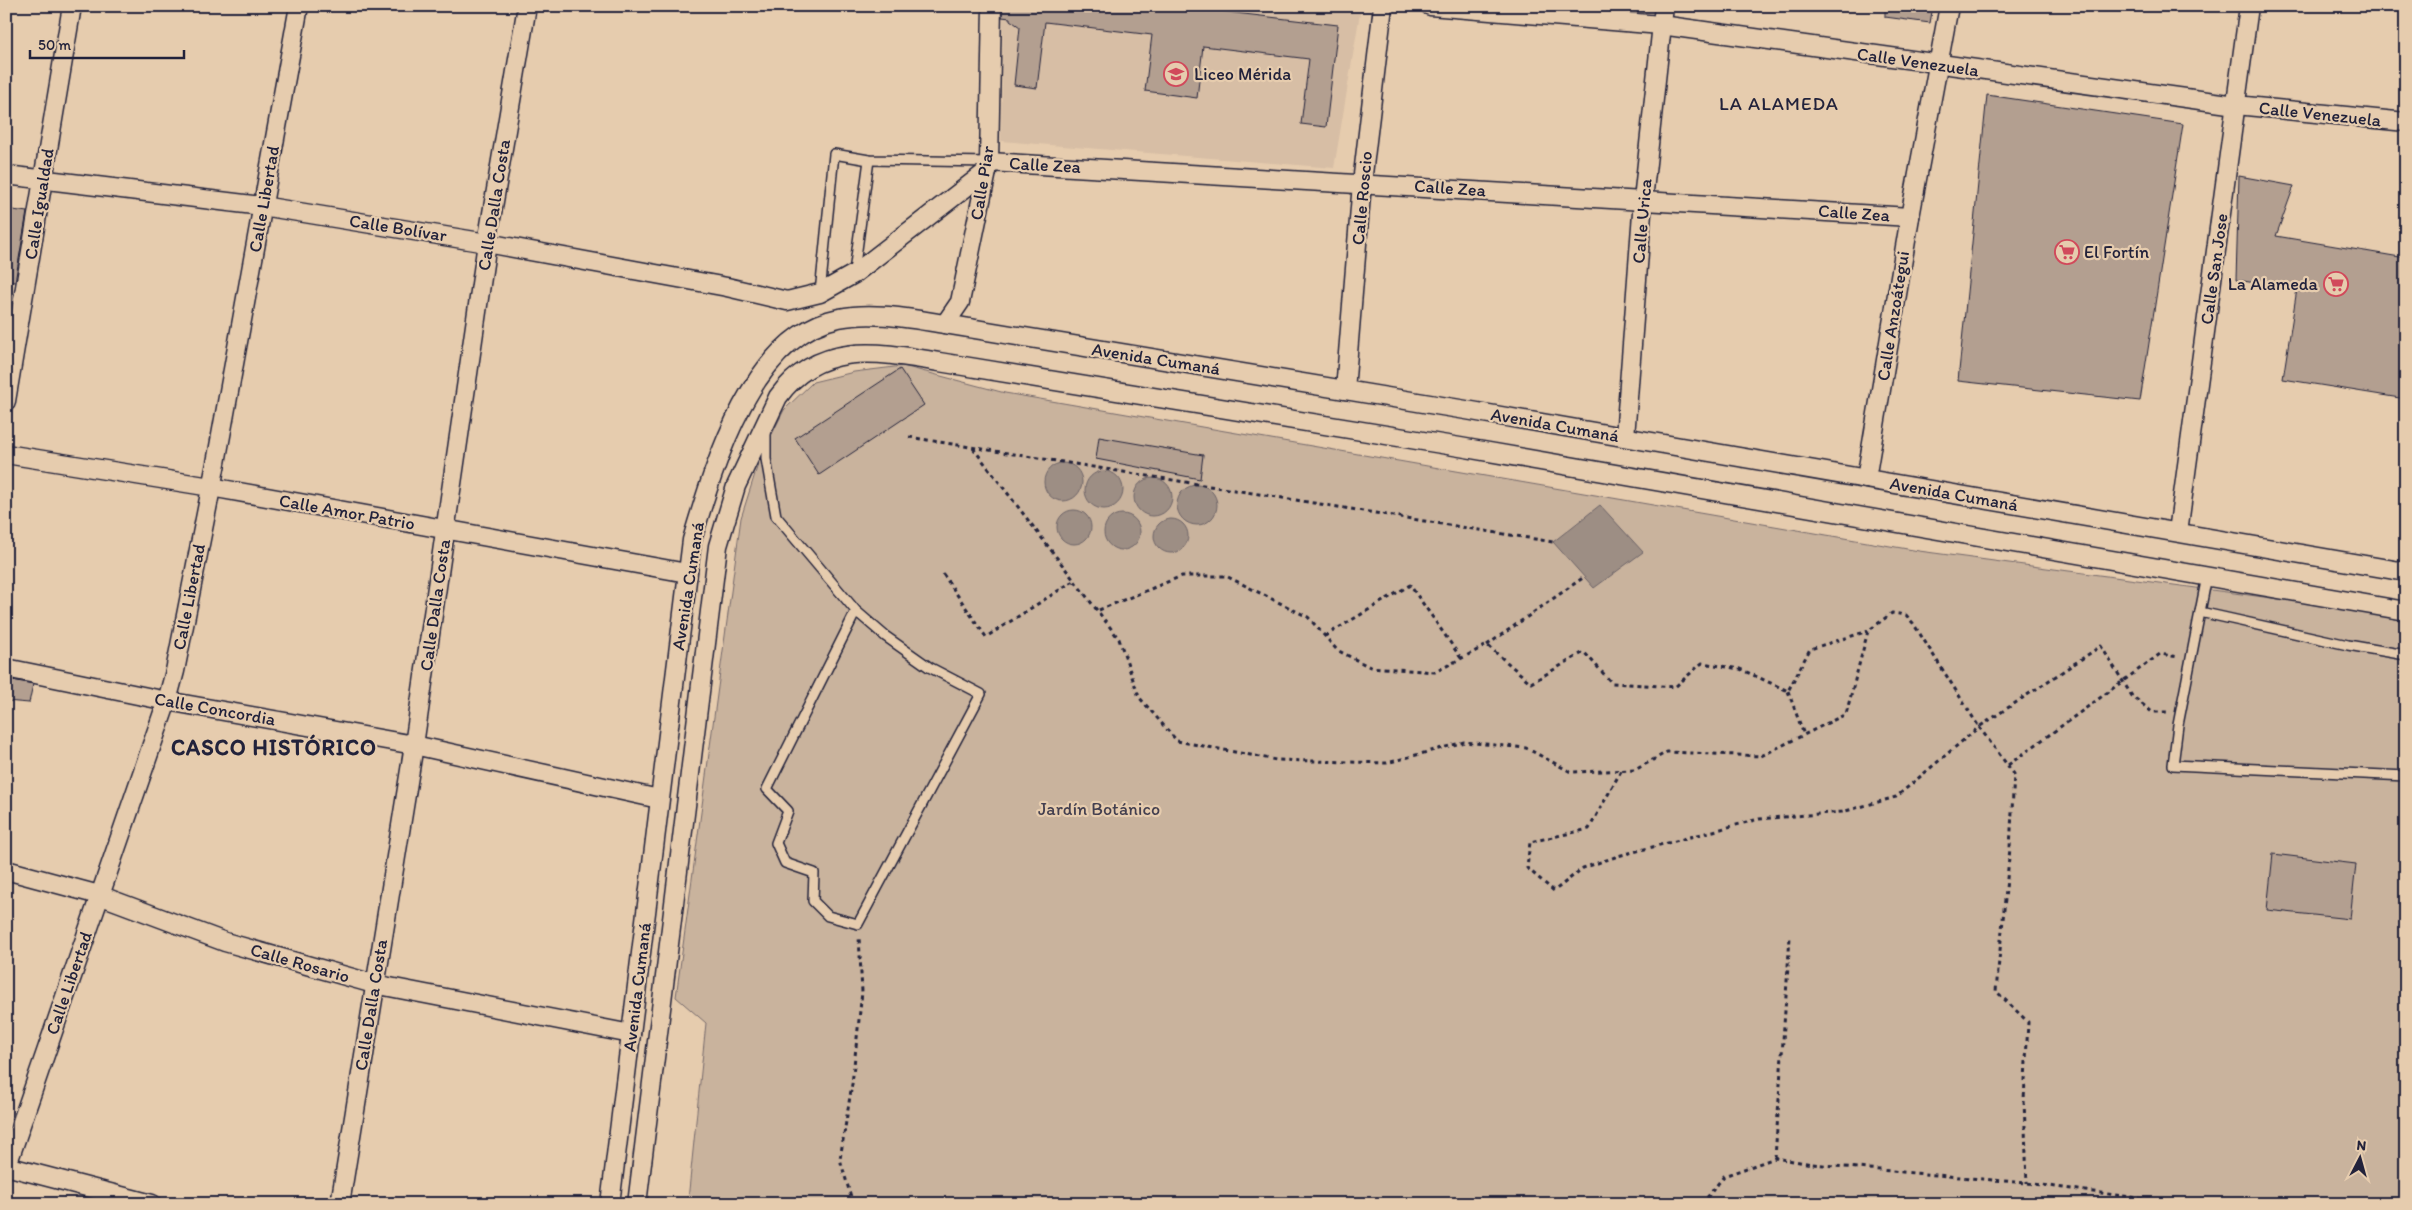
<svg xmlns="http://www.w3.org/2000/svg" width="2412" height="1210" font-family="Itim,sans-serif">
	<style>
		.built { fill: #d7bea5 }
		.green { fill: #c9b39d; stroke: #766a6c }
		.water { fill: #9d8e84; stroke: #6c6367 }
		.building { fill: #b39f90; stroke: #22223b }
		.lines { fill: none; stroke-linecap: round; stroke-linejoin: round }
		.service-casing { stroke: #22223b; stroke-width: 12 }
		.minor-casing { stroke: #22223b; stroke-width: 21 }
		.path { stroke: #22223b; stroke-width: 3; stroke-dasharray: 4 4; stroke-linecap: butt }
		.service { stroke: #e6ccae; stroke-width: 9 }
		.minor { stroke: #e6ccae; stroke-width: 18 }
		.labels { text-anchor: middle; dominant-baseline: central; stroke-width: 4.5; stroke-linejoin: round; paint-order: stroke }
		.street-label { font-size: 18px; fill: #22223b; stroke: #e6ccae }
		.poi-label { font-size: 18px; fill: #22223b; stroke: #e6ccae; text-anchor: start }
		.park-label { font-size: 18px; fill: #433f4f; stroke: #e6ccae }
		.neighbourhood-label { font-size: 19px; letter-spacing: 1px; fill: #22223b; stroke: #e6ccae }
		.district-label { font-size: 22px; font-weight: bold; letter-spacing: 1px; fill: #22223b; stroke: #e6ccae }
	</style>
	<rect width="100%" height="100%" fill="#e6ccae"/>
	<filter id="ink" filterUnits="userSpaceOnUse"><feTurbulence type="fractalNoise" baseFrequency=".02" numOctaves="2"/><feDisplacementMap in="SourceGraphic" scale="10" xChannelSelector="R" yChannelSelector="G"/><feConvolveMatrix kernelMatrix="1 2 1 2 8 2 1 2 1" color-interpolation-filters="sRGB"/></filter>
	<g filter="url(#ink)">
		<path class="built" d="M1003,6L1361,7L1334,168L1001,141Z"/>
		<path class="green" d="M903,366L1005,393L1919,551L2406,616V1204H718L688,1200L706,1023L676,997L741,518L760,458L784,410L813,382L854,372Z"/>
		<g class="water">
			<circle cx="1063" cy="482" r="19"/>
			<circle cx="1104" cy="490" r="19"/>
			<circle cx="1153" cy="497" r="19"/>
			<circle cx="1197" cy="505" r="20"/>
			<path d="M1600,505L1643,552L1594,588L1553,542Z"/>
			<circle cx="1074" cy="527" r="17"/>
			<circle cx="1122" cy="532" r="18"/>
			<circle cx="1171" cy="536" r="17"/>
		</g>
		<g class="building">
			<path d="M1003,6H1219L1218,11L1338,25L1326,127L1301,124L1309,59L1203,46L1197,98L1145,91L1152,35L1045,22L1037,88L1014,85L1020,27L1010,20V18L1002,17Z"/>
			<path d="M1885,6H1933L1930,23L1885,17Z"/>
			<path d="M1987,95L2183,124L2140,401L1958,381Z"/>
			<path d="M2239,176L2294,186L2276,236L2406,258V399L2283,379L2297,289L2236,280Z"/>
			<path d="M6,209L27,212L15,282L6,281Z"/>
			<path d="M900,369L924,405L819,475L795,438Z"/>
			<path d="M1099,437L1203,455L1200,479L1096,459Z"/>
			<path d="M6,679L33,684L29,703L6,701Z"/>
			<path d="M2273,854L2356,864L2350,919L2267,910Z"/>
		</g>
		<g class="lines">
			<defs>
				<g id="service">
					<path d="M854,272L869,160"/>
					<path d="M820,293L834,154L869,160L989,162"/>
					<path d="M766,432V459L776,516L856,611L885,636L929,667L981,694L858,924L828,916L813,901L814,873L785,863L776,843L788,811L767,789L856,611"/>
					<path d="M2207,576L2178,725L2173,765L2406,776"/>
					<path d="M2200,612L2348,645L2406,655"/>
				</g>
				<g id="minor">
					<path d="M1430,6L1661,25L2236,105L2406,122"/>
					<path d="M989,162L1910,217"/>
					<path d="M6,175L262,206L487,243L727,287L787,301L820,293L854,274L987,171"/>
					<path d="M945,324L960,302L989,162L992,6"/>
					<path d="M1345,390L1362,183L1383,6"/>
					<path d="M6,401L72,6"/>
					<path d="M1625,437L1643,200L1664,6"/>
					<path d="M6,454L211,487L687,573"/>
					<path d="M1866,479L1910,217L1949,6"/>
					<path d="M2178,532L2249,6"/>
					<path d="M6,668L167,701L414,745L659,799"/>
					<path d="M6,870L99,895L225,942L374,984L631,1034"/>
					<path d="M6,1166L152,1204"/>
					<path d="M6,1168L167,701L175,671L216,463L299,6"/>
					<path d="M340,1204L414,745L487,243L527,6"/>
					<path d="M610,1204L692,540C714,466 752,335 839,318C874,311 911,319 945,324L1466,410L2406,572"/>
					<path d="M637,1204L718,546L736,486L778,397C819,340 879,352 939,362L1460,447L2406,611"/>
				</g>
			</defs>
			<use href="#service" class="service-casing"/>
			<use href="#minor" class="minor-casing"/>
			<g class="path">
				<path d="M909,437L1553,542"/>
				<path d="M973,448L1119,639L1139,697L1177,741L1276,760L1387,763L1464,742L1526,748L1571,772L1635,770L1667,752L1761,756L1846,714L1868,631L1892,613L1906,615L1913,623L1979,727L2101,646L2132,696L2152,712H2168"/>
				<path d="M943,574L986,637L1075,580"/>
				<path d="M1099,610L1182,576H1226L1308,617L1337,650L1370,667L1435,672L1487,645L1531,683L1584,652L1612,683L1675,687L1702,663L1740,669L1788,691L1810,649L1868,631"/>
				<path d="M1325,636L1410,585L1461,658"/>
				<path d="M1487,645L1584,577"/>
				<path d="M1788,691L1804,735"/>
				<path d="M2008,765L2160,654L2178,657"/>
				<path d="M1621,771L1589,829L1530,842L1527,868L1554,891L1583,868L1618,856L1759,819L1842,812L1896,797L1979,727L2014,774L2010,848L1996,991L2028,1022L2024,1100L2027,1183"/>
				<path d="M1775,1158L1790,937"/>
				<path d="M853,1204L840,1159L852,1084L862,992L859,937"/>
				<path d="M1702,1204L1724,1176L1775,1158L1812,1164L2027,1183L2182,1204"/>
			</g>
			<use href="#service" class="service"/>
			<use href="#minor" class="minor"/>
		</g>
	</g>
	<defs>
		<symbol id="school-ring" viewBox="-11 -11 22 22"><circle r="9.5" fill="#e6ccae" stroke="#d1495b" stroke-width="1.5"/><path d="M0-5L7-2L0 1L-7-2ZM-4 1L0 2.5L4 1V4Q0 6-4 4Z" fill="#d1495b"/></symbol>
		<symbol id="supermarket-ring" viewBox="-11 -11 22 22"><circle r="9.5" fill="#e6ccae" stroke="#d1495b" stroke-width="1.5"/><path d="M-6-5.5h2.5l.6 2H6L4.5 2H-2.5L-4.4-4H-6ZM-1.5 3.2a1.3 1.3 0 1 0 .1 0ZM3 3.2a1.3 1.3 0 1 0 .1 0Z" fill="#d1495b"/></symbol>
	</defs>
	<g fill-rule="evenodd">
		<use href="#school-ring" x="1162" y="60" width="28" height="28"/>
		<use href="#supermarket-ring" x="2053" y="238" width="28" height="28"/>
		<use href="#supermarket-ring" x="2322" y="270" width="28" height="28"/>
	</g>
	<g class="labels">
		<g class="street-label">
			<text transform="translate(1918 62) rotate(8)">Calle Venezuela</text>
			<text transform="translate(2320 114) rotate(6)">Calle Venezuela</text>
			<text transform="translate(1045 165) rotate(3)">Calle Zea</text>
			<text transform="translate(982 183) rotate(-81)">Calle Piar</text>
			<text transform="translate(1450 188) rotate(4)">Calle Zea</text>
			<text transform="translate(1362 198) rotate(-85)">Calle Roscio</text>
			<text transform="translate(264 199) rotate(-80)">Calle Libertad</text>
			<text transform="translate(39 204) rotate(-81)">Calle Igualdad</text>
			<text transform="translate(494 205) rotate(-81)">Calle Dalla Costa</text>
			<text transform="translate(1854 213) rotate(4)">Calle Zea</text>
			<text transform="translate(1642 221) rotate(-85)">Calle Urica</text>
			<text transform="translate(398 228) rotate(9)">Calle Bolívar</text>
			<text transform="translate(2214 269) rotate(-82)">Calle San Jose</text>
			<text transform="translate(1893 316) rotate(-81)">Calle Anzoátegui</text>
			<text transform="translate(1156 359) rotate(9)">Avenida Cumaná</text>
			<text transform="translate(1555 425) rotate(10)">Avenida Cumaná</text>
			<text transform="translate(1954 494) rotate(10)">Avenida Cumaná</text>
			<text transform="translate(347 512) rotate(10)">Calle Amor Patrio</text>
			<text transform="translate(688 586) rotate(-81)">Avenida Cumaná</text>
			<text transform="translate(189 597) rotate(-79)">Calle Libertad</text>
			<text transform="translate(435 605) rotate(-82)">Calle Dalla Costa</text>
			<text transform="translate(215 709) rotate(10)">Calle Concordia</text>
			<text transform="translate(300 963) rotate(16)">Calle Rosario</text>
			<text transform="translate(69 983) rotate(-71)">Calle Libertad</text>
			<text transform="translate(637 987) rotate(-83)">Avenida Cumaná</text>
			<text transform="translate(371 1005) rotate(-81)">Calle Dalla Costa</text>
		</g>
		<g class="poi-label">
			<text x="1194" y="74">Liceo Mérida</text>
			<text x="2084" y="252">El Fortín</text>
			<text x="2318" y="284" text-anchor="end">La Alameda</text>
		</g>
		<g class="park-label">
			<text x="1099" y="809">Jardín Botánico</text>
		</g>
		<g class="neighbourhood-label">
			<text x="1779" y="103">LA ALAMEDA</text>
		</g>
		<g class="district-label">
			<text x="274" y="747">CASCO HISTÓRICO</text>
		</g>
	</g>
	<rect width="2412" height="1210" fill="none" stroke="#e6ccae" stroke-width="25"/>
	<rect x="12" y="12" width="2387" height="1185" fill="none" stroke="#22223b" stroke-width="2" filter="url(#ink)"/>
	<g transform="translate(2360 1158) rotate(6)" stroke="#e6ccae" stroke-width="4" paint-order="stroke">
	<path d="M0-4L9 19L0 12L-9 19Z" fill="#22223b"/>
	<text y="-8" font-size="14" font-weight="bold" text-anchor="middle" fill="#22223b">N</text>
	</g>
	<path d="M30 50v8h154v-8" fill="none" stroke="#22223b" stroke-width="2.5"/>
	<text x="38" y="50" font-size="15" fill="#22223b" stroke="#e6ccae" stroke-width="4" paint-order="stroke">50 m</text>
</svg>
